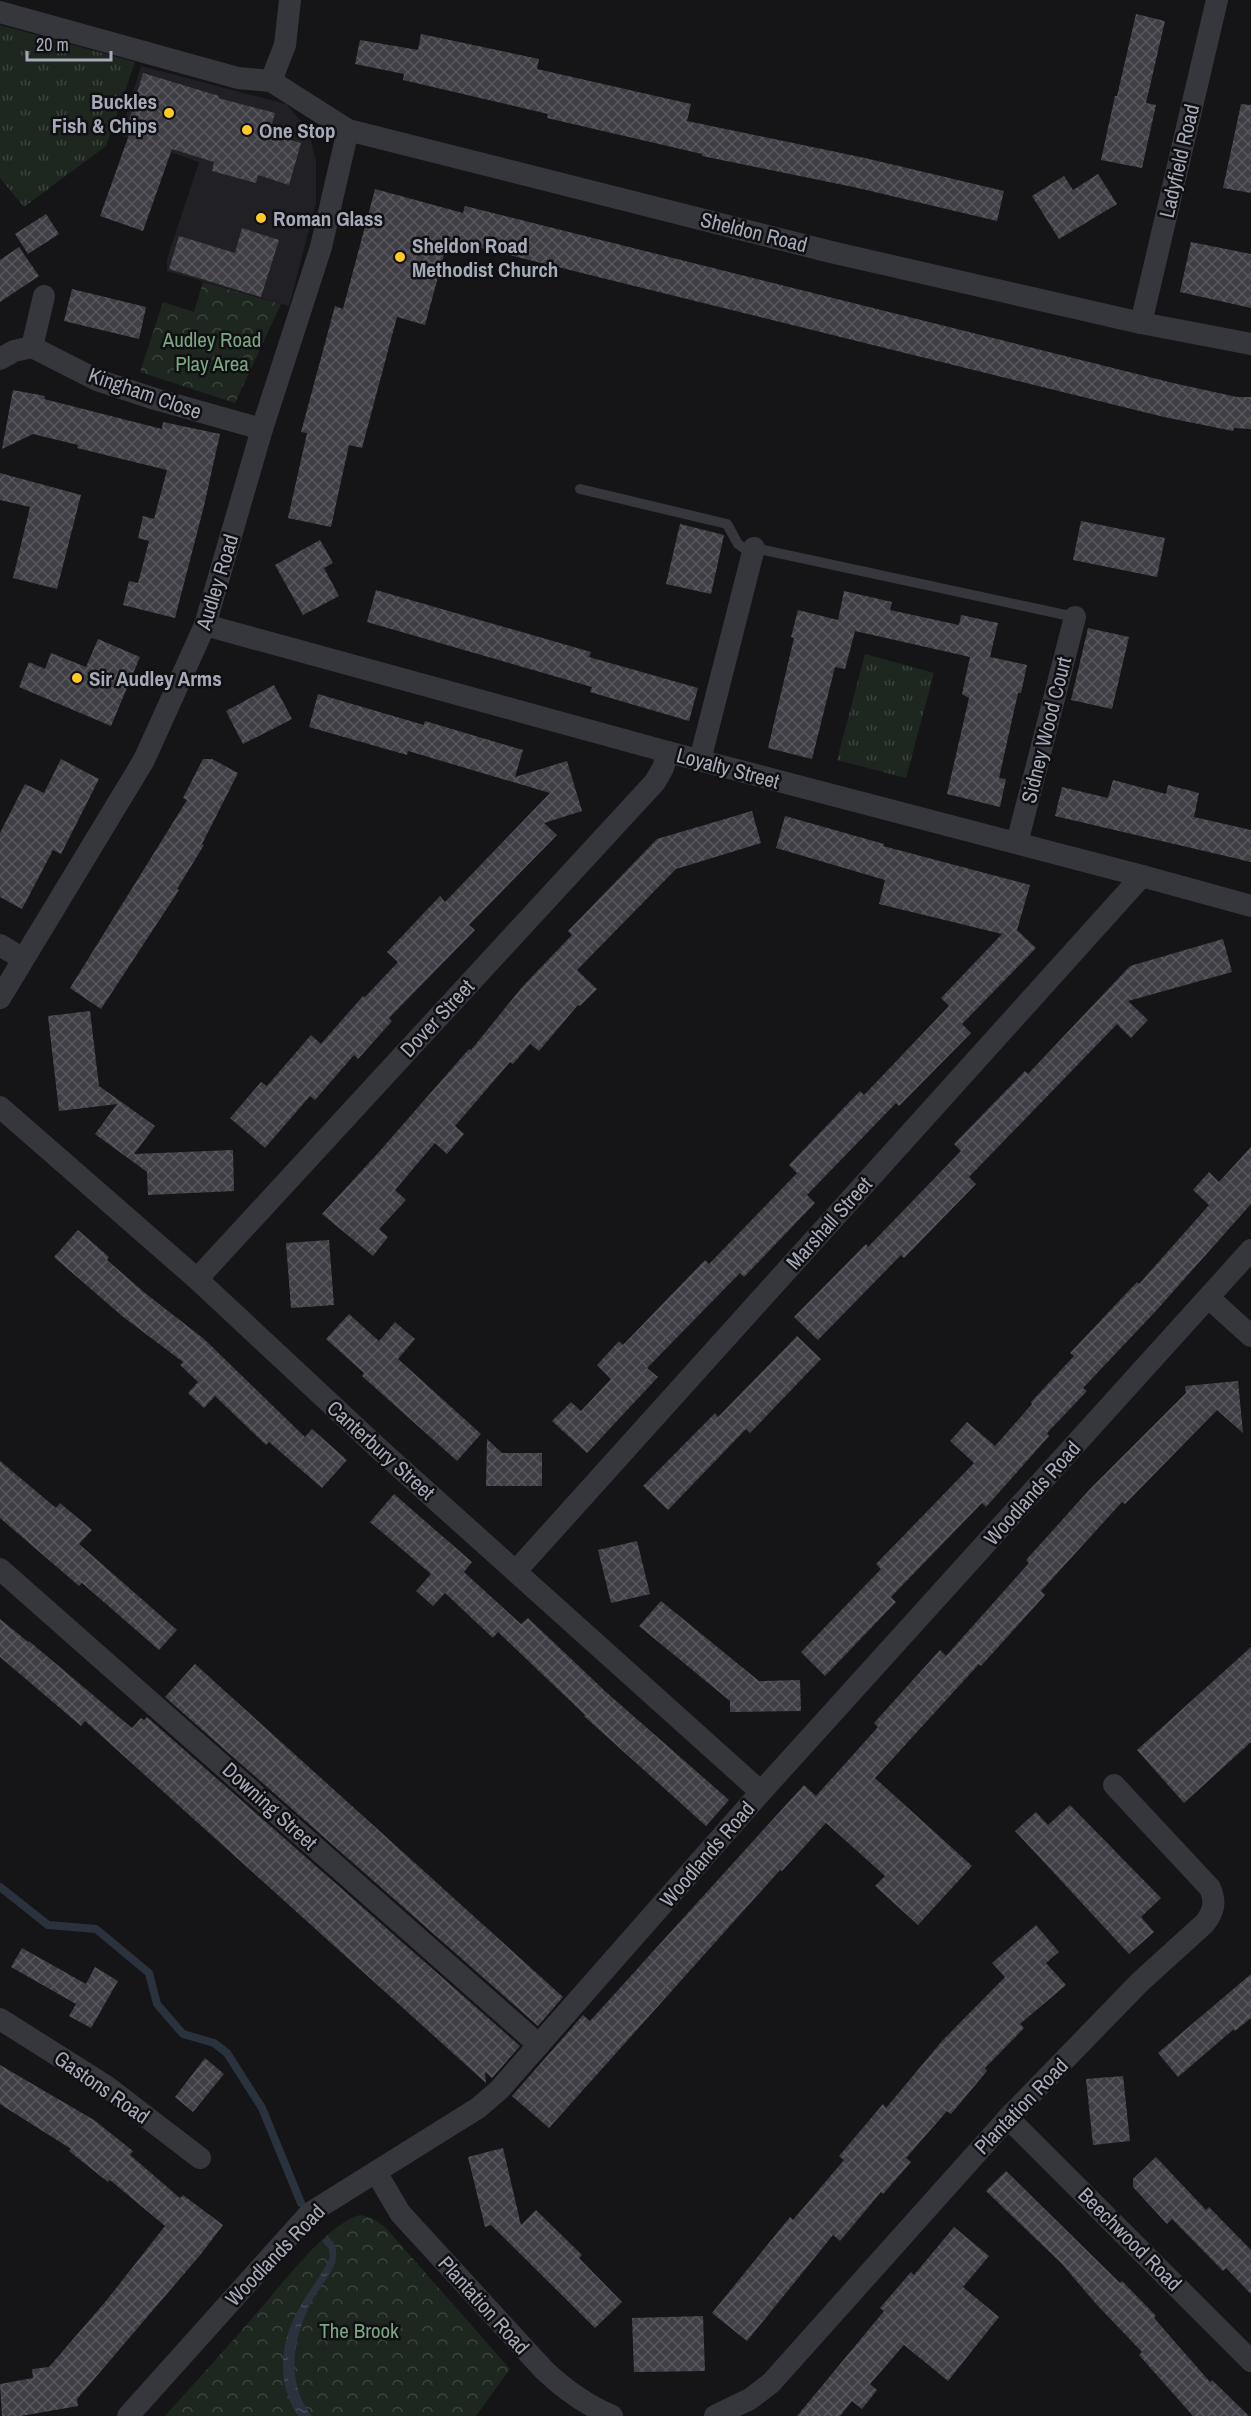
<svg xmlns="http://www.w3.org/2000/svg" width="1251" height="2416" font-family="'Archivo Narrow',sans-serif">
	<style>
		.built { fill: #212125 }
		.grass { fill: url(#grass-tufts) }
		.park { fill: url(#park-crowns) }
		.water { fill: url(#water-ripples) }
		.lines { fill: none; stroke-linecap: round; stroke-linejoin: round }
		.stream { stroke: #2a333d; stroke-width: 8 }
		.building { fill: url(#building-cross-hatch) }
		.service { stroke: #36363d; stroke-width: 10 }
		.minor { stroke: #36363d; stroke-width: 22 }
		.poi-dot { fill: #ffca26; stroke: #101013; stroke-width: 2 }
		.labels { text-anchor: middle; dominant-baseline: central; stroke-width: 5; stroke-linejoin: round; paint-order: stroke }
		.poi-label { font-size: 21px; font-weight: bold; fill: #a6aab9; stroke: #101013; text-anchor: start }
		.street-label { font-size: 21px; fill: #a6aab9; stroke: #101013 }
		.park-label { font-size: 21px; fill: #7ba682; stroke: #101013 }
	</style>
	<defs>
		<pattern id="grass-tufts" width="24" height="20" patternUnits="userSpaceOnUse" patternTransform="scale(1.5)"><rect width="24" height="20" fill="#1d261f"/><path d="M3 7l-1-3M5 7V3M7 7l1-3M15 17l-1-3M17 17v-4M19 17l1-3" fill="none" stroke="#3b433d"/></pattern>
		<pattern id="park-crowns" width="20" height="18" patternUnits="userSpaceOnUse" patternTransform="scale(1.5)"><rect width="20" height="18" fill="#1d261f"/><path d="M2 6a3 3 0 1 1 6 0M12 15a3 3 0 1 1 6 0" fill="none" stroke="#3b433d"/></pattern>
		<pattern id="water-ripples" width="26" height="14" patternUnits="userSpaceOnUse" patternTransform="scale(1.5)"><rect width="26" height="14" fill="#2a333d"/><path d="M2 4q2-2 4 0t4 0M15 11q2-2 4 0t4 0" fill="none" stroke="#464e57"/></pattern>
		<pattern id="building-cross-hatch" width="8" height="8" patternUnits="userSpaceOnUse" patternTransform="scale(1.5)"><rect width="8" height="8" fill="#3f3f45"/><path d="M0 0l8 8M0 8l8-8" fill="none" stroke="#58585e"/></pattern>
	</defs>
	<rect width="100%" height="100%" fill="#151518"/>
	<path class="built" d="M141,66L286,104L308,129L316,161V203L289,306L167,271V259L199,162L120,135Z"/>
	<g class="grass">
		<path d="M0,25L135,62L106,146L24,207L0,178Z"/>
		<path d="M865,654L934,673L906,778L837,760Z"/>
	</g>
	<g class="park">
		<path d="M203,282L281,304L235,403L140,372L163,302L194,312Z"/>
		<path d="M360,2215L372,2218L385,2227L510,2369L476,2416H165C197,2380 229,2345 260,2309C284,2282 327,2224 360,2215Z"/>
	</g>
	<path class="water" d="M328,2236C334,2242 337,2248 336,2257C335,2270 323,2283 316,2294C294,2331 283,2380 312,2416H298C275,2381 280,2340 301,2305C310,2289 323,2274 330,2257L329,2249L322,2241Z"/>
	<g class="lines">
		<path class="stream" d="M0,1887L48,1925L96,1929L149,1973L157,2004L183,2034L214,2043L227,2053L262,2108L301,2203"/>
	</g>
	<g class="building">
		<path d="M1136,14L1165,21L1146,103L1156,105L1142,168L1101,160L1115,96H1117Z"/>
		<path d="M421,34L539,59L537,69L691,104L687,121L865,158L1004,191L997,221L858,188L702,156V154L547,118L548,114L403,80L404,74L355,64L360,40L418,50Z"/>
		<path d="M143,73L219,96L218,98L275,113L269,134L301,143L289,185L258,175L256,183L212,171L214,162L172,149L143,231L100,216L129,135L125,134Z"/>
		<path d="M1241,104L1251,105V193L1223,188Z"/>
		<path d="M1098,174L1117,204L1059,239L1032,196L1064,176L1073,190Z"/>
		<path d="M375,189L463,213L465,206L1173,383L1237,397H1251V429L1234,428L1233,431L1164,417L448,240L425,325L397,317L362,448L349,445L331,527L288,518L307,433L301,432L335,306L343,309Z"/>
		<path d="M46,214L59,234L28,254L15,234Z"/>
		<path d="M242,228L279,240L261,297L169,269L179,236L235,253Z"/>
		<path d="M1191,242L1251,254V308L1180,292Z"/>
		<path d="M19,247L39,276L0,302V260Z"/>
		<path d="M72,289L146,307L139,339L64,321Z"/>
		<path d="M13,390L45,396L44,399L162,429L163,422L220,434L204,506L175,618L123,605L129,581L138,583L149,541L138,538L143,516L154,519L167,470L77,448L78,445L33,434L2,449Z"/>
		<path d="M0,473L81,495L57,589L13,578L30,507L0,500Z"/>
		<path d="M1081,521L1165,538L1157,577L1073,560Z"/>
		<path d="M680,524L724,535L711,594L666,584Z"/>
		<path d="M320,540L333,563L324,568L339,596L303,615L275,565Z"/>
		<path d="M376,590L591,652L589,657L698,688L689,721L590,692L592,687L367,622Z"/>
		<path d="M844,591L892,602L890,610L959,625L961,615L998,623L990,657L1027,665L1021,693H1018L999,778L1006,779L1000,807L947,794L969,698L962,694L970,657L855,631L845,669L835,667L812,759L768,748L794,638L791,637L798,610L838,620Z"/>
		<path d="M1088,628L1129,637L1112,709L1071,700Z"/>
		<path d="M98,639L140,657L111,726L19,687L29,662L45,669L51,653L86,667Z"/>
		<path d="M274,685L292,719L243,744L226,711Z"/>
		<path d="M318,694L424,725L425,721L523,750L515,777L567,761L582,811L544,823L557,835L469,925L475,930L389,1018L392,1021L358,1059L354,1055L315,1100L310,1096L265,1148L230,1118L261,1082L267,1086L311,1035L321,1044L363,996L365,997L398,962L387,952L440,896L445,902L550,793L408,751L407,755L309,727Z"/>
		<path d="M61,759L99,779L61,854L53,850L22,909L0,897V833L25,784L44,793Z"/>
		<path d="M203,759H212L238,773L202,844L204,845L177,889L179,890L101,1009L70,988L187,800L183,798Z"/>
		<path d="M1113,780L1166,794L1168,785L1199,793L1194,817L1251,830V862L1055,816L1062,787L1108,798Z"/>
		<path d="M752,811L761,843L676,869L577,970L597,989L580,1006L578,1005L539,1051L530,1044L513,1064L510,1062L455,1126L464,1134L447,1154L435,1143L395,1190L406,1200L379,1229L388,1237L373,1256L322,1214L378,1153L469,1049L471,1050L523,986L572,935L568,931L657,839Z"/>
		<path d="M785,816L884,844L883,846L1030,885L1017,930L1036,948L962,1024L971,1033L899,1106L896,1103L807,1195L815,1203L744,1277L740,1273L647,1368L658,1377L587,1453L552,1421L571,1402L581,1411L611,1379L597,1365L619,1341L623,1345L705,1260L709,1264L797,1173L789,1165L860,1091L864,1095L949,1006L941,998L1002,934L879,904L885,880L776,848Z"/>
		<path d="M1223,939L1232,972L1128,1001L1148,1020L1131,1038L1117,1024L969,1177L976,1184L904,1258L901,1255L818,1340L794,1317L866,1244L868,1247L961,1151L954,1144L1025,1071L1028,1074L1130,966Z"/>
		<path d="M90,1011L99,1086L155,1126L134,1154L233,1150L234,1191L148,1195L147,1172L95,1134L117,1104L59,1111L48,1016Z"/>
		<path d="M1251,1147V1204L1154,1313L1083,1388L1087,1391L1047,1433L1049,1436L986,1507L982,1503L891,1597L896,1602L825,1676L801,1652L881,1569L876,1564L974,1463L950,1441L967,1422L995,1446L1032,1404L1031,1402L1074,1356L1070,1353L1137,1282L1139,1284L1209,1205L1193,1190L1209,1172L1219,1182Z"/>
		<path d="M78,1230L109,1257L107,1260L145,1293L204,1339L305,1437L312,1429L347,1460L322,1488L269,1442L266,1445L215,1396L204,1408L188,1393L198,1382L180,1365L183,1362L122,1316L54,1257Z"/>
		<path d="M329,1240L334,1305L291,1308L286,1243Z"/>
		<path d="M349,1314L379,1341L395,1322L415,1339L398,1359L481,1434L457,1461L362,1376L364,1373L326,1339Z"/>
		<path d="M797,1336L821,1359L750,1433L746,1429L668,1510L643,1486L715,1413L718,1417Z"/>
		<path d="M1238,1381L1243,1433L1217,1410L1125,1504L1122,1502L1041,1591L1045,1595L981,1666L979,1664L875,1778L972,1866L918,1925L875,1886L885,1876L826,1823L782,1871L780,1870L549,2128L512,2096L583,2015L590,2021L804,1785L816,1796L878,1727L874,1723L940,1650L946,1656L1029,1563L1026,1560L1091,1488L1186,1393L1185,1386Z"/>
		<path d="M487,1439L502,1453H542V1486H486Z"/>
		<path d="M0,1461L56,1508L60,1503L92,1530L79,1544L177,1630L159,1650L82,1583L79,1586L0,1518Z"/>
		<path d="M394,1494L472,1562L464,1572L521,1624L528,1618L606,1692L729,1800L706,1826L584,1716L585,1715L498,1632L493,1638L445,1593L433,1606L416,1591L431,1574L370,1522Z"/>
		<path d="M637,1541L650,1594L611,1603L598,1550Z"/>
		<path d="M661,1601L759,1681L800,1680L801,1711L730,1712V1701L639,1626Z"/>
		<path d="M0,1619L28,1642L29,1641L132,1728L141,1718L144,1720L147,1717L520,2046L492,2078L485,2072L486,2083L85,1721L81,1726L0,1657Z"/>
		<path d="M1251,1647V1742L1184,1803L1137,1750Z"/>
		<path d="M195,1664L563,1997L538,2026L165,1697Z"/>
		<path d="M1070,1805L1161,1898L1141,1917L1154,1932L1129,1954L1015,1831L1036,1812L1048,1825Z"/>
		<path d="M1036,1925L1059,1952L1046,1963L1066,1985L1020,2024L1024,2028L985,2068L987,2071L951,2114L947,2111L906,2158L911,2162L883,2194L881,2192L840,2241L833,2235L747,2341L712,2313L790,2217L793,2220L844,2160L839,2156L883,2104L886,2108L943,2040L1005,1977L992,1963Z"/>
		<path d="M22,1948L86,1984L95,1967L118,1981L91,2028L69,2016L76,2004L11,1967Z"/>
		<path d="M1251,1974V2018L1235,2031L1234,2029L1178,2077L1158,2053Z"/>
		<path d="M205,2058L224,2074L193,2112L175,2097Z"/>
		<path d="M0,2065L94,2120L133,2151L130,2155L180,2198L183,2195L223,2225L201,2254L77,2399L78,2406L21,2416H2L0,2384L33,2378L32,2369L49,2367L106,2301L165,2226L110,2180L108,2182L69,2151L71,2149L0,2104Z"/>
		<path d="M1123,2076L1130,2141L1093,2145L1086,2079Z"/>
		<path d="M503,2148L521,2225L536,2210L582,2255L579,2258L622,2302L595,2328L491,2225L485,2227L468,2157Z"/>
		<path d="M1156,2157L1206,2210L1209,2207L1251,2250V2294L1226,2268L1223,2271L1172,2219L1167,2224L1133,2187V2179Z"/>
		<path d="M1006,2171L1120,2283L1122,2281L1156,2316L1154,2318L1210,2382L1212,2380L1249,2416H1193L1139,2355L1142,2352L1097,2305L1062,2264L986,2191Z"/>
		<path d="M954,2227L989,2256L963,2287L999,2317L948,2381L904,2345L870,2384L877,2390L862,2409L852,2401L840,2416H797L884,2311L880,2308L911,2272L914,2275Z"/>
		<path d="M703,2316L705,2371L634,2372L632,2318Z"/>
	</g>
	<g class="lines">
		<g class="service">
			<path d="M580,489L727,524L738,544L752,554"/>
			<path d="M754,548L1075,617"/>
		</g>
		<g class="minor">
			<path d="M0,12L238,78L271,81L348,130L831,252L1141,323L1251,344"/>
			<path d="M271,81L285,45L290,0"/>
			<path d="M1141,323L1217,0"/>
			<path d="M32,347L44,296"/>
			<path d="M0,359L14,351L32,347L97,380L155,399L262,429"/>
			<path d="M205,625L668,752L1142,876L1251,906"/>
			<path d="M700,760L754,548"/>
			<path d="M1017,843L1075,617"/>
			<path d="M0,945L23,959"/>
			<path d="M0,998L144,760L205,625L262,429L321,247L348,130"/>
			<path d="M0,1107L197,1279L378,1448L761,1792"/>
			<path d="M197,1279L655,782L663,768L668,752"/>
			<path d="M1209,1298L1251,1336"/>
			<path d="M0,1569L539,2045"/>
			<path d="M516,1571L1142,876"/>
			<path d="M0,2019L106,2086L200,2158"/>
			<path d="M1008,2118L1251,2361"/>
			<path d="M376,2172L400,2213L544,2370C564,2389 586,2405 612,2416"/>
			<path d="M128,2416L310,2213L478,2108L499,2090L761,1792L1251,1250"/>
			<path d="M715,2416L750,2399L771,2383L1008,2118L1140,1982L1205,1923C1214,1911 1216,1902 1210,1888L1114,1785"/>
		</g>
	</g>
	<g class="poi-dot">
		<circle cx="169" cy="113" r="6"/>
		<circle cx="247" cy="130" r="6"/>
		<circle cx="261" cy="218" r="6"/>
		<circle cx="400" cy="257" r="6"/>
		<circle cx="77" cy="678" r="6"/>
	</g>
	<g class="labels">
		<g class="poi-label">
			<text x="157" y="101" text-anchor="end">Buckles<tspan x="157" dy="24">Fish &amp; Chips</tspan></text>
			<text x="259" y="130">One Stop</text>
			<text x="273" y="218">Roman Glass</text>
			<text x="412" y="245">Sheldon Road<tspan x="412" dy="24">Methodist Church</tspan></text>
			<text x="89" y="678">Sir Audley Arms</text>
		</g>
		<g class="street-label">
			<text transform="translate(1179 161) rotate(-77)">Ladyfield Road</text>
			<text transform="translate(754 232) rotate(14)">Sheldon Road</text>
			<text transform="translate(145 393) rotate(19)">Kingham Close</text>
			<text transform="translate(217 582) rotate(-73)">Audley Road</text>
			<text transform="translate(1046 730) rotate(-76)">Sidney Wood Court</text>
			<text transform="translate(728 768) rotate(15)">Loyalty Street</text>
			<text transform="translate(437 1018) rotate(-47)">Dover Street</text>
			<text transform="translate(829 1223) rotate(-48)">Marshall Street</text>
			<text transform="translate(381 1450) rotate(42)">Canterbury Street</text>
			<text transform="translate(1032 1493) rotate(-48)">Woodlands Road</text>
			<text transform="translate(270 1806) rotate(42)">Downing Street</text>
			<text transform="translate(707 1854) rotate(-49)">Woodlands Road</text>
			<text transform="translate(102 2087) rotate(35)">Gastons Road</text>
			<text transform="translate(1021 2106) rotate(-46)">Plantation Road</text>
			<text transform="translate(1130 2239) rotate(45)">Beechwood Road</text>
			<text transform="translate(275 2255) rotate(-46)">Woodlands Road</text>
			<text transform="translate(484 2305) rotate(48)">Plantation Road</text>
		</g>
		<g class="park-label">
			<text x="212" y="339">Audley Road<tspan x="212" dy="24">Play Area</tspan></text>
			<text x="359" y="2330">The Brook</text>
		</g>
	</g>
	<path d="M27 51v9h84v-9" fill="none" stroke="#a6aab9" stroke-width="3"/>
	<text x="36" y="51" font-size="18" fill="#a6aab9" stroke="#101013" stroke-width="4.5" paint-order="stroke">20 m</text>
</svg>
